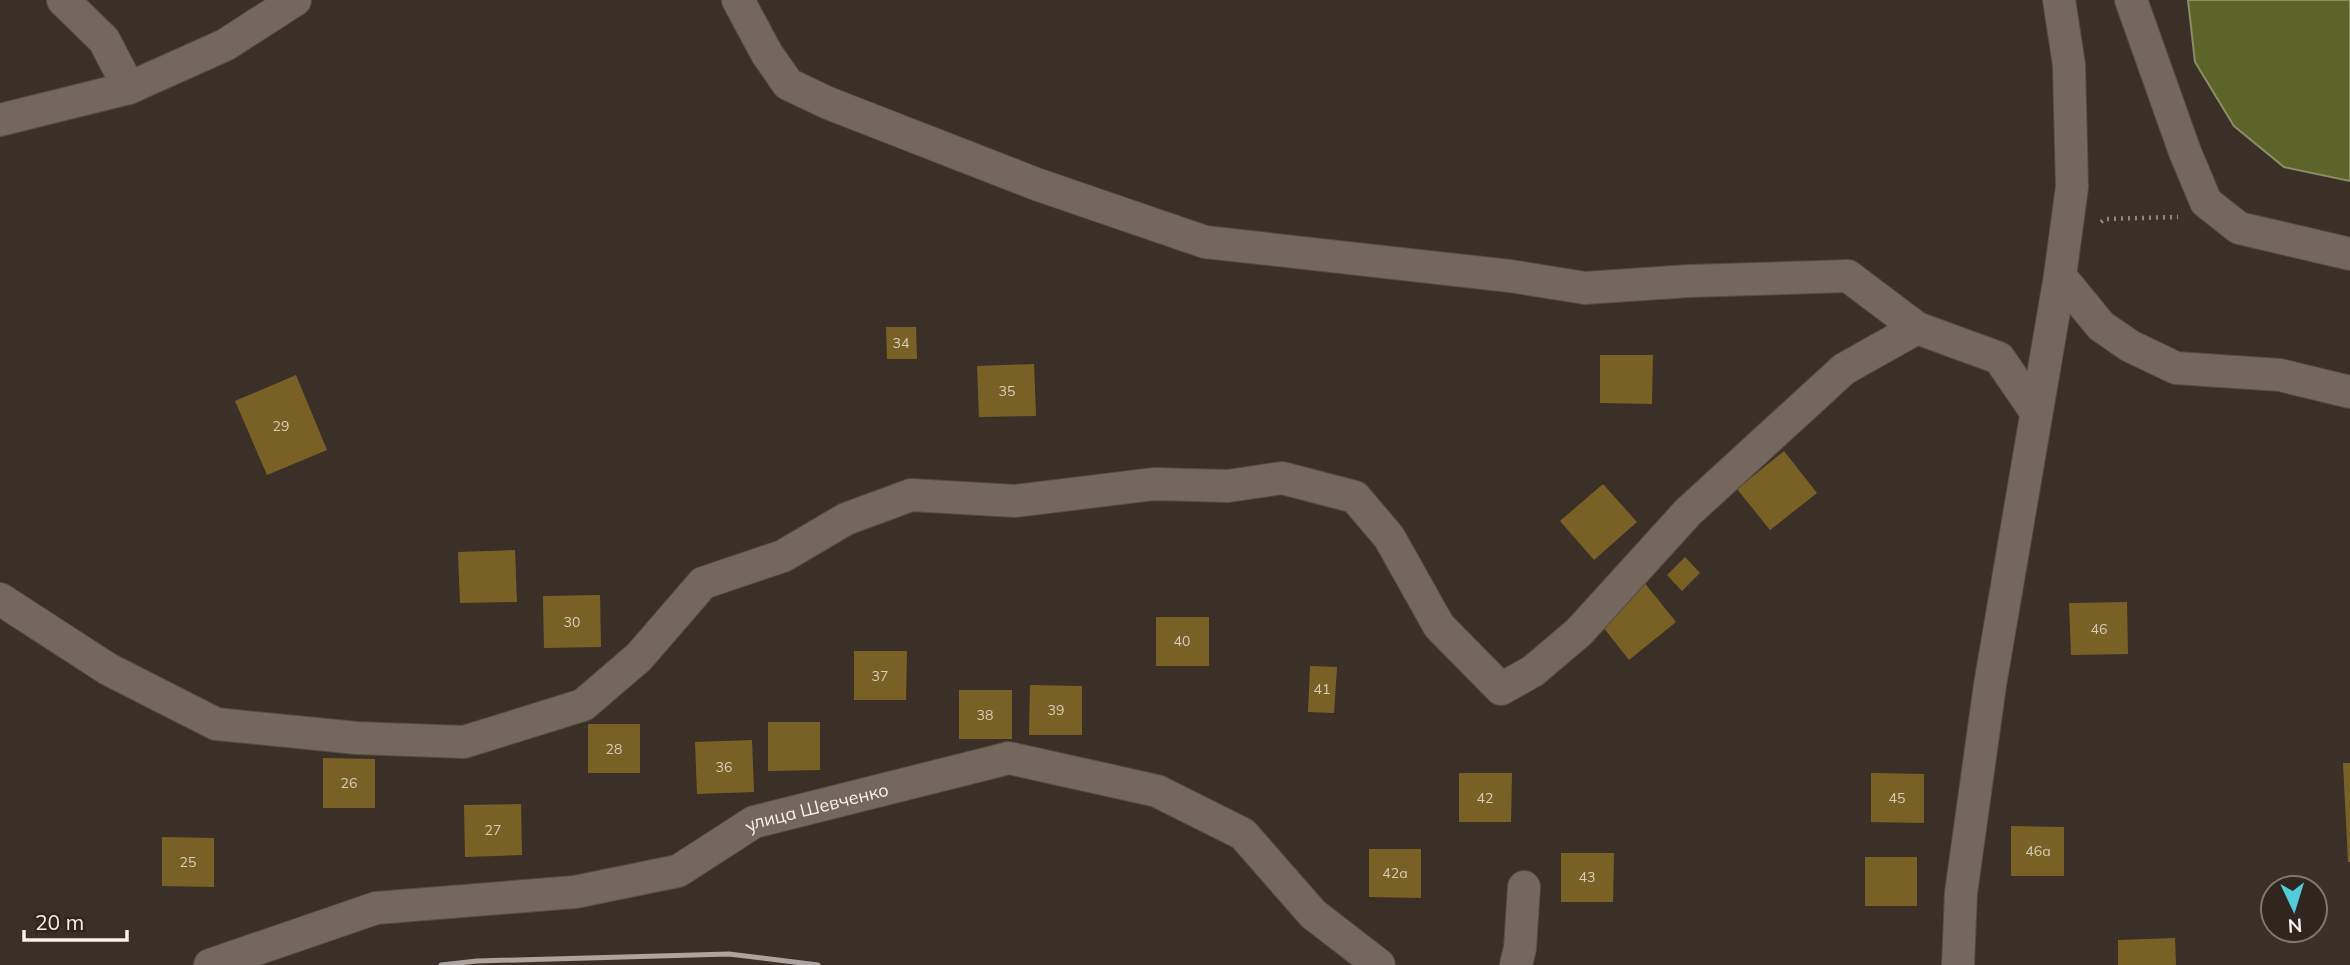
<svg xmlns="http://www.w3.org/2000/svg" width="2350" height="965" font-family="Mulish,sans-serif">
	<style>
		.water { fill: #5c6429; stroke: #8b8e64; stroke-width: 2 }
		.building { fill: #796126 }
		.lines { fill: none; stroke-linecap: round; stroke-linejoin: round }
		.minor-casing { stroke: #554c46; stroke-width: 34 }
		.path { stroke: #918881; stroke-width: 4.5; stroke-dasharray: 2 5; stroke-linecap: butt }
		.minor { stroke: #74675e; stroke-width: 32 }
		.rail { stroke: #aca49e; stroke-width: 5 }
		.labels { text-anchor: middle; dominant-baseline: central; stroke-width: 7; stroke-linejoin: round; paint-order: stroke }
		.number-label { font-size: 14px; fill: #d8cdba }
		.street-label { font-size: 18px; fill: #f8f1ec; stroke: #30261e }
	</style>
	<rect width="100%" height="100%" fill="#3b3028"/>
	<path class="water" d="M2188,0H2350V181L2284,167L2234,126L2195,62Z"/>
	<g class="building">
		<path d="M886,327H916L917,359H887Z"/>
		<path d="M1600,355H1653L1652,404L1600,403Z"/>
		<path d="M1034,364L1036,416L979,417L977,366Z"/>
		<path d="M296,375L327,450L267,475L235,401Z"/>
		<path d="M1784,451L1817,493L1770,530L1737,489Z"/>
		<path d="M1603,484L1637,522L1594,560L1560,521Z"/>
		<path d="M515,550L517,602L460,603L458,552Z"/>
		<path d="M1685,557L1700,573L1682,591L1667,575Z"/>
		<path d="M1643,581L1676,622L1629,660L1596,618Z"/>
		<path d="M600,595L601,647L544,648L543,596Z"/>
		<path d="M2127,602L2128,654L2071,655L2069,603Z"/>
		<rect x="1156" y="617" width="53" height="49"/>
		<path d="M854,651H907L906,700H854Z"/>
		<path d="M1310,666L1337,667L1334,713L1308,712Z"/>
		<path d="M1030,685L1082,686V735H1029Z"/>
		<rect x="959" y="690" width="53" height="49"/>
		<path d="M768,722H820V770L768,771Z"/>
		<rect x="588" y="724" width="52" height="49"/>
		<path d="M752,740L754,792L697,794L695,742Z"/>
		<path d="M323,758L375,759V808H323Z"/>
		<path d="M2343,763H2350V862H2348Z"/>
		<path d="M1459,773H1512L1511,822H1459Z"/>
		<path d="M1871,773L1924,774V823L1871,822Z"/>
		<path d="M521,804L522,855L465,857L464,805Z"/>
		<path d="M2011,826L2064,827V876H2011Z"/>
		<path d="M162,837L214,838V887L162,886Z"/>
		<path d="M1369,849H1421V898L1369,897Z"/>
		<path d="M1561,853H1614L1613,902H1561Z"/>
		<rect x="1865" y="857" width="52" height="49"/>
		<path d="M2175,938L2176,965H2118V940Z"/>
	</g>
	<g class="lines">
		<defs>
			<g id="minor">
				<path d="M63,0L104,40L129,88"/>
				<path d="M738,0L767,54L788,84L828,103L1036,184L1205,242L1510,276L1585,288L1689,281L1848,276L1917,328L1999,358L2036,412"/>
				<path d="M2131,0L2185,152L2206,202L2239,228L2350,254"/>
				<path d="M0,120L129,88L225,45L295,0"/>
				<path d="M2060,276L2101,326L2130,346L2176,368L2280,375L2350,392"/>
				<path d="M0,599L108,669L216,724L357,738L464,742L583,705L639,657L703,583L783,556L846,519L911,495L1015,501L1154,484L1228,486L1282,478L1355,497L1389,537L1439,626L1501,689L1533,671L1579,632L1688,512L1844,369L1917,328"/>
				<path id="s1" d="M210,965L376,908L575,892L678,871L754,822L1009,758L1157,791L1243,834L1313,914L1379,965"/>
				<path d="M1516,965L1520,948L1524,887"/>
				<path d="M1958,965L1961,893L1990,685L2060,276L2072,187L2069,65L2059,0"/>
			</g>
		</defs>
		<use href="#minor" class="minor-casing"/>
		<path class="path" d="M2101,222L2105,219L2178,217"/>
		<use href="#minor" class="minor"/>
		<path class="rail" d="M441,965L477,961L729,954L818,965"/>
	</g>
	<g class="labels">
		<g class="number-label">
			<text x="901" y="343">34</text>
			<text x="1007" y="391">35</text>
			<text x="281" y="426">29</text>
			<text x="572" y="622">30</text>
			<text x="2099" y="629">46</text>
			<text x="1182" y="641">40</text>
			<text x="880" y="676">37</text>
			<text x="1322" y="689">41</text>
			<text x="1056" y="710">39</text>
			<text x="985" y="715">38</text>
			<text x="614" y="749">28</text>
			<text x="724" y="767">36</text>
			<text x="349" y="783">26</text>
			<text x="1485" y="798">42</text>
			<text x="1897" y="798">45</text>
			<text x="493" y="830">27</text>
			<text x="2038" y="851">46а</text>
			<text x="188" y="862">25</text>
			<text x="1395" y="873">42а</text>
			<text x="1587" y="877">43</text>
		</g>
		<g class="street-label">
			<text stroke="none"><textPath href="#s1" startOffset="635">улица Шевченко</textPath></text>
		</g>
	</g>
	<g transform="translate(2294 909) rotate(176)"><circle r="33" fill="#30261e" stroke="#807770" stroke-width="2"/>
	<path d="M0-5L12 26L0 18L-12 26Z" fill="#52cbda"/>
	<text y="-10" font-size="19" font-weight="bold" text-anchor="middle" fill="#f8f1ec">N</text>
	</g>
	<path d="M24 930v10h103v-10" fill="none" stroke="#f8f1ec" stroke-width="3.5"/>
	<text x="35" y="930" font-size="21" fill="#f8f1ec" stroke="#30261e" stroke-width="5" paint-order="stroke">20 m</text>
</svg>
